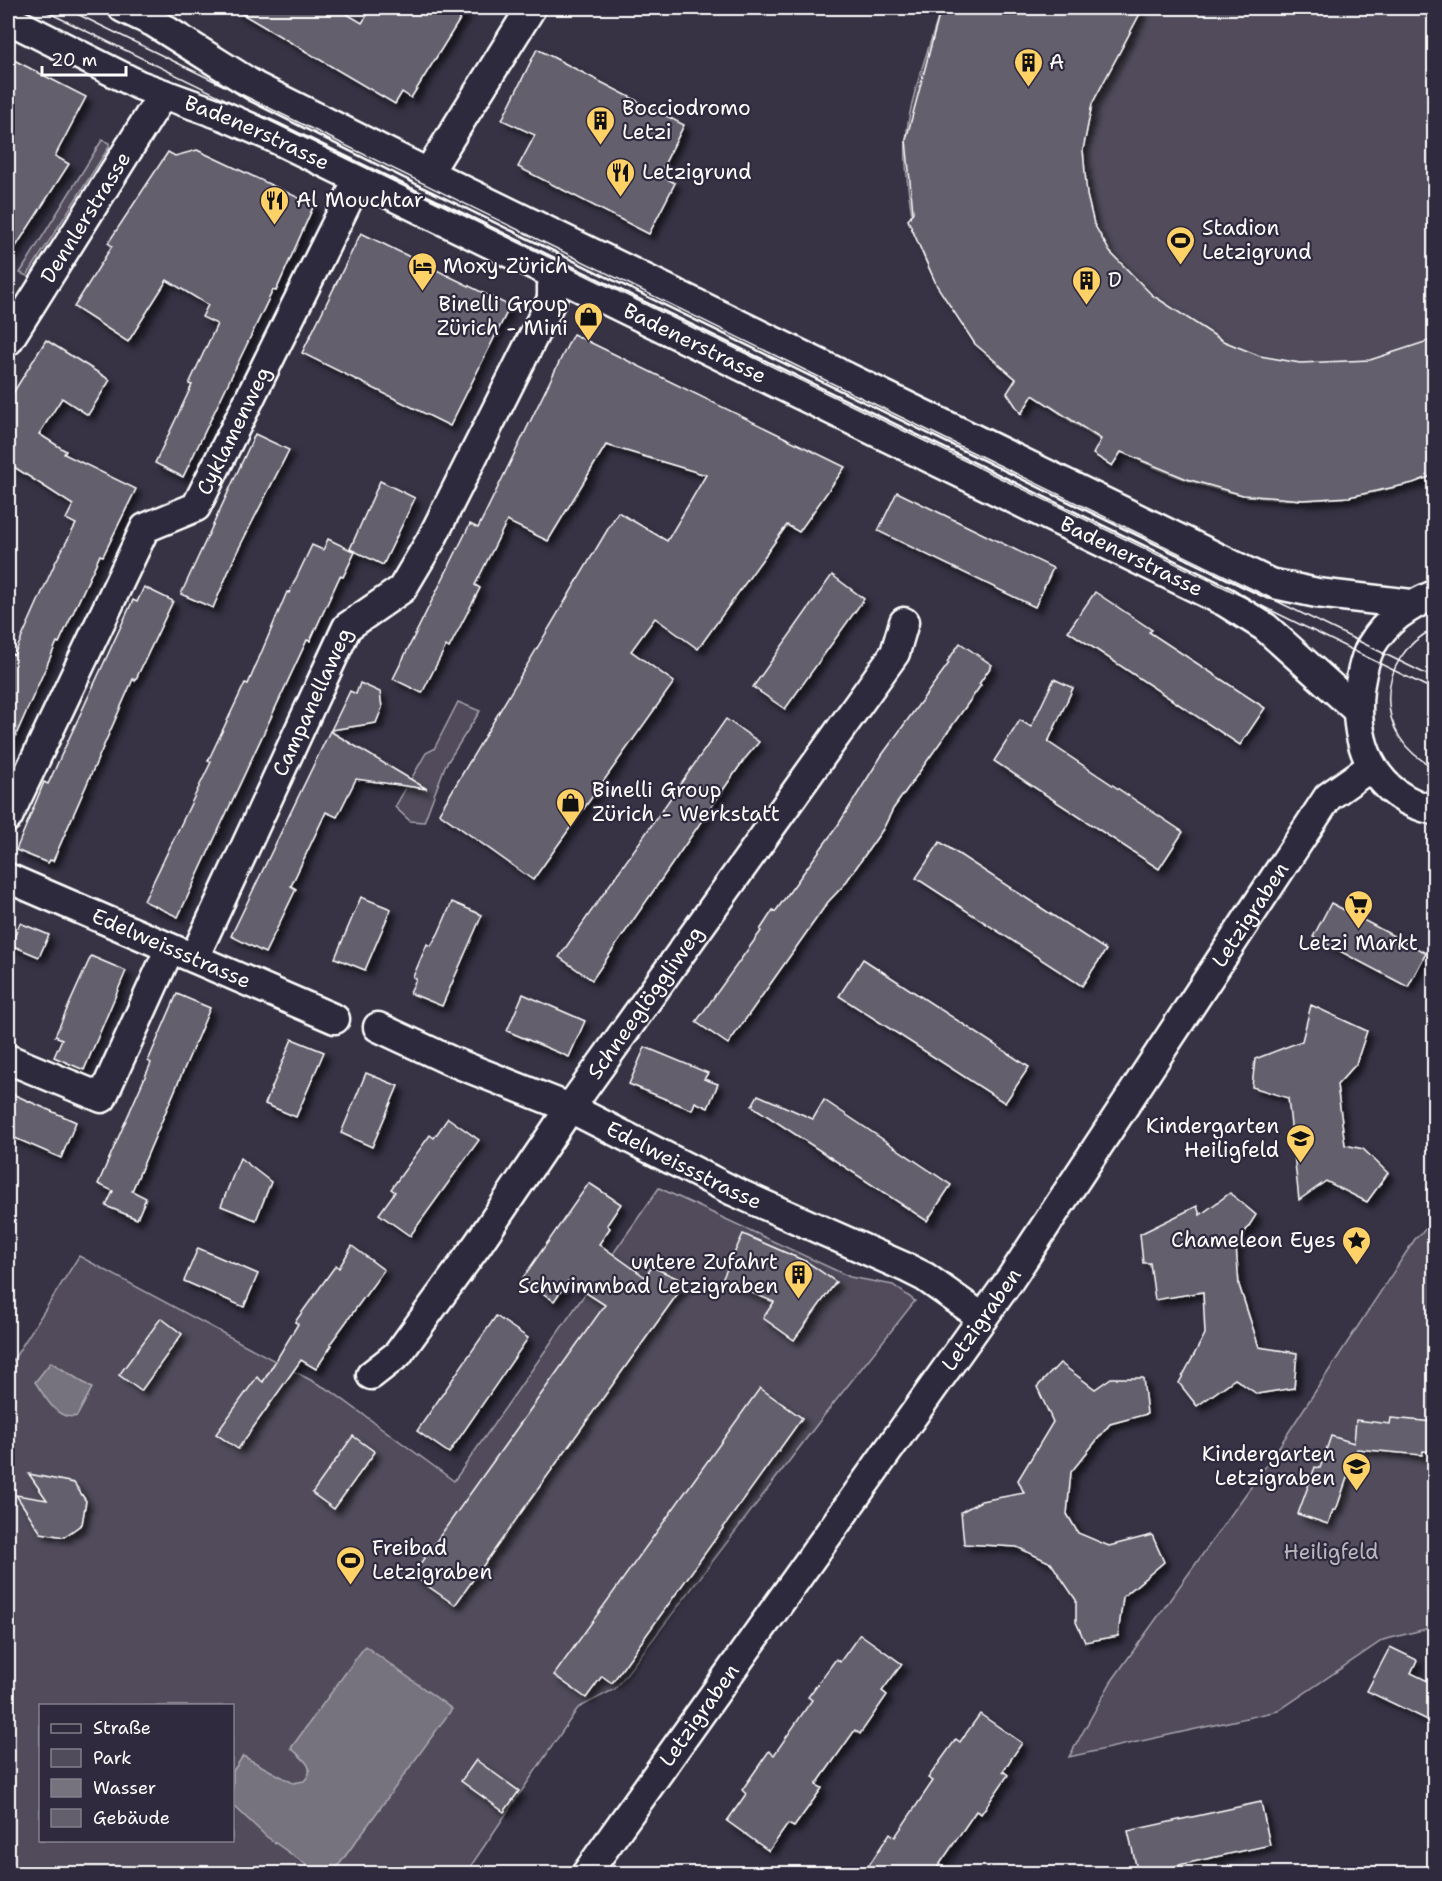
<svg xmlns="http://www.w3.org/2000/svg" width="1442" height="1881" font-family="'Shantell Sans',sans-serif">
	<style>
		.green { fill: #514c5c; stroke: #a8a6ae; stroke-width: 1.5; fill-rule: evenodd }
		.water { fill: #76737f; stroke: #adabb2; stroke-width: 1.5 }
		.building { fill: #635f6d; stroke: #fff; stroke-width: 1.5; filter: url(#shadow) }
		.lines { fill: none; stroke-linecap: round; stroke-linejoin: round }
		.minor-casing { stroke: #fff; stroke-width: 33 }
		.minor { stroke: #2f2a3d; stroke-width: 28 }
		.tram { stroke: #fff; stroke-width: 1.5 }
		.labels { text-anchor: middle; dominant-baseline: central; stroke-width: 4.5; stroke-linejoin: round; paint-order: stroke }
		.poi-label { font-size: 21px; fill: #fff; stroke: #2f2a3d; text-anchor: start }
		.street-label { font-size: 21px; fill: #fff; stroke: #2f2a3d }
		.park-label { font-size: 21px; fill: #b9b7be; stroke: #2f2a3d }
	</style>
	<defs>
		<filter id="shadow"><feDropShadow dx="5.5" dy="5.5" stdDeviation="3" flood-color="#0009"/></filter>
	</defs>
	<rect width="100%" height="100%" fill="#373345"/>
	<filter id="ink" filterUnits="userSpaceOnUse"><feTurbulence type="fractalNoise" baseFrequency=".0167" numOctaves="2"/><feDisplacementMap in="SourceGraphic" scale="12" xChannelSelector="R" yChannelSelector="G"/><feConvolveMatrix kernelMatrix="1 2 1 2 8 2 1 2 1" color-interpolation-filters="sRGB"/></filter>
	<g filter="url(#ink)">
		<g class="green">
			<path d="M941,8H1434V475C1376,498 1305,507 1242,495C1120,473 963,367 920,247C911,223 904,165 906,139C910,95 929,50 941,8Z"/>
			<path d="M102,140L109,143V147L27,276L20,273Z"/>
			<path d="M458,702L480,711L445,766L424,822L410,821L395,807L426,753L434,749Z"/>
			<path d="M659,1188L850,1277L893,1285L915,1301L822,1418L615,1689L578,1708L466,1873H8V1368L79,1256L331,1391L454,1481ZM40,1706H232V1840H40Z"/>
			<path d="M1434,1221V1627L1383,1640L1278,1711L1069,1757L1111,1682L1273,1456L1415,1239Z"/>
		</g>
		<g class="water">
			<path d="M51,1362L92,1388L77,1416C57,1422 45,1396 35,1382Z"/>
			<path d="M365,1646L452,1709L333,1873H318L267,1837L233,1805V1771L243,1756L293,1783L304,1781C318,1767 301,1758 291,1748Z"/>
		</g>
		<g class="building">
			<path d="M232,8H337L362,23L372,8H467L411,98L402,92L395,104Z"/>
			<path d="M941,8H1143L1092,104L1083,150L1087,195L1094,224L1110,252L1152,295L1223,341L1260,356L1300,363L1370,360L1434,339V475L1413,483L1349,497L1303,500L1243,495L1187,479L1121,452L1112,466L1093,454L1101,439L1033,395L1021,414L1007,393L1016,379L975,344L937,286L908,220L913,212L906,140Z"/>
			<path d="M537,49L684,125L659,175L675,183L649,234L518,167L535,135L502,120Z"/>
			<path d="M8,57L86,97L55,156L69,164L8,259Z"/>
			<path d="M197,150L314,205L276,291L273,290L183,477L155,463L192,385L189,384L217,324L202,317L208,305L167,280L128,342L74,307L112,246L108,243L168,152L175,156Z"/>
			<path d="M361,233L510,306L450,426L302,353Z"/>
			<path d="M573,334L845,467L799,532L787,525L698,649L655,618L631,651L674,682L533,880L439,813L618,512L667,541L706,475L606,445L548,541L507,521L475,585L480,588L449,648L446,646L422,693L393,679L470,524L478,528Z"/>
			<path d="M46,340L110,380L88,415L62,398L39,434L66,451L64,454L136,489L103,556L100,555L59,643L57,642L8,753V652L14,655L55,563L76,524L66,519L73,505L8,463V401Z"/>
			<path d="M255,434L289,450L236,554L213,608L181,594Z"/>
			<path d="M380,481L415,498L383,565L350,549Z"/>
			<path d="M897,492L1053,568L1035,607L878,531Z"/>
			<path d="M328,539L355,552L343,577L340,576L310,641L307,640L178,917L144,901L211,762L208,761L245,683L248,684L287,592L289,593L312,545L323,550Z"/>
			<path d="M832,575L864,599L785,709L753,687Z"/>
			<path d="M144,587L173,601L135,681L133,679L53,861L50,860L48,863L16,850L44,782L48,784L133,600L137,602Z"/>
			<path d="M1095,592L1152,630L1149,632L1265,708L1240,745L1068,631Z"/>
			<path d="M960,643L992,665L979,684L981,685L893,809L883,829L844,885L828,902L728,1044L696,1022L761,931L760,930L773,910L775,912L838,825L882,755L949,663L947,662Z"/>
			<path d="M1054,679L1073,688L1048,742L1183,832L1159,869L994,761L1020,720L1031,727Z"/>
			<path d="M360,683L380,692L382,708L376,723L331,730L350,691L356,694Z"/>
			<path d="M726,719L759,742L743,761L592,980L559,957Z"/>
			<path d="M330,731L427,789L356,779L337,817L326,812L291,886L296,889L265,953L231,936Z"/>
			<path d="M940,842L1106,950L1082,986L916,878Z"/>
			<path d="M361,897L391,909L365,970L335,958Z"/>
			<path d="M452,902L482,915L442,1006L410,993L416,979L413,977L427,944L431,946L438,934Z"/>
			<path d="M1331,903L1426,953L1408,987L1313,937Z"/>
			<path d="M20,923L49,935L39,957L11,945Z"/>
			<path d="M91,956L126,971L84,1070L54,1057L62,1039L55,1036Z"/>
			<path d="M863,959L1029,1067L1005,1103L839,996Z"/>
			<path d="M177,994L210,1008L132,1191L146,1198L137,1219L106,1206L113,1191L98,1184L151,1063L148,1061Z"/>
			<path d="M523,994L585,1021L569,1057L507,1031Z"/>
			<path d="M1311,1005L1367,1031L1356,1064L1337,1085L1345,1145L1363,1149L1388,1173L1367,1202L1326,1181L1299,1200L1288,1098L1252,1087L1255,1059L1302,1041Z"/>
			<path d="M292,1039L324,1052L296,1117L265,1104Z"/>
			<path d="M645,1047L708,1073L704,1079L718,1084L708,1108L695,1102L692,1110L629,1084Z"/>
			<path d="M366,1073L398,1086L372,1147L341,1133Z"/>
			<path d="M8,1092L76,1122L61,1158L8,1135Z"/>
			<path d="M758,1095L813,1119L824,1100L951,1185L927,1221L752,1106Z"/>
			<path d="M448,1118L479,1140L410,1236L379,1214L395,1192L391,1189L430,1135L434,1138Z"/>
			<path d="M240,1158L271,1182L256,1220L221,1206Z"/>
			<path d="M589,1183L621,1204L607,1225L610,1228L599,1244L645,1277L652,1267L686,1282L455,1605L412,1575L605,1305L568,1281L554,1301L522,1279Z"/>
			<path d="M1230,1193L1256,1215L1236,1246L1239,1285L1259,1347L1297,1353L1294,1388L1257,1394L1235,1379L1197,1406L1179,1383L1205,1334L1203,1292L1155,1300L1150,1263H1143L1140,1234L1197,1206L1200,1215Z"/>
			<path d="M743,1234L807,1262L836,1282L794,1340L763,1318L774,1302L722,1280Z"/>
			<path d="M352,1246L384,1270L330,1344L332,1345L316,1369L301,1360L238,1449L216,1434L257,1377L263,1382L298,1324L295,1322L336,1265L339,1268Z"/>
			<path d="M198,1248L258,1274L244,1307L184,1281Z"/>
			<path d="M496,1316L528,1338L449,1453L417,1431Z"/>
			<path d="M161,1318L182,1334L141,1391L119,1375Z"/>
			<path d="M1060,1363L1095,1389L1111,1378H1143L1147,1414L1110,1424L1071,1472L1067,1514L1078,1533L1109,1546L1152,1535L1164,1562L1123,1597L1118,1636L1085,1642L1076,1622V1600L1051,1563L1017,1547L964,1544L961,1512L981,1501L1024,1493L1018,1480L1053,1422L1037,1387Z"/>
			<path d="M760,1388L802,1418L612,1683L602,1676L586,1698L554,1675Z"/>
			<path d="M1391,1418L1434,1422V1452L1423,1451L1422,1455L1357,1449L1336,1510H1333L1328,1524L1298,1514L1315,1467L1320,1468L1331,1436L1354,1443L1356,1420L1390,1424Z"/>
			<path d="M353,1436L375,1452L334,1509L312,1493Z"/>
			<path d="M29,1474L74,1483L86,1501L82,1524L64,1537L41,1533L16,1495L47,1500Z"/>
			<path d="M860,1634L902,1664L882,1691L887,1695L860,1734L855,1730L816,1785L822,1788L794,1827L788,1824L769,1851L727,1821L746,1794L742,1790L769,1751L774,1755L812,1700L808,1697L836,1659L840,1662Z"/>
			<path d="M1390,1647L1417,1660L1411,1673L1434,1684V1723L1367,1691Z"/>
			<path d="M980,1714L1022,1743L1003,1771L1008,1775L981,1814L976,1811L933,1874H863L890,1833L895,1837L933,1781L928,1778L956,1739L960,1742Z"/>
			<path d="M476,1760L519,1791L504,1812L461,1781Z"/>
			<path d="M1261,1802L1270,1845L1138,1874L1128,1831Z"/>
		</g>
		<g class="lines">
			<defs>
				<g id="minor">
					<path d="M123,8L153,22L256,87L428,173L1270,583L1317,593L1411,604"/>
					<path id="s1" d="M8,19L139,85L224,116L272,137L1225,602L1265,627L1357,710"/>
					<path d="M428,173L531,8"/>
					<path id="s2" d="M8,341L163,94"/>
					<path d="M1434,595C1408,606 1386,620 1371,646C1364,659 1361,676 1359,690C1353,747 1376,797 1434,810"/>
					<path id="s3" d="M8,817L145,528L196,507L358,180"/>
					<path id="s4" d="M8,878L335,1019"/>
					<path id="s5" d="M194,958L347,627L402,589L431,540L552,299V286L556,278"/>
					<path id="s6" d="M378,1027L451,1061L570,1108L733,1191L907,1268L925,1277L983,1318"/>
					<path d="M8,1059L102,1098L170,948"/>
					<path id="s7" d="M371,1375L398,1354L478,1244L570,1108L895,653L904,622"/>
					<path id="s8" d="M586,1874L1009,1281L1328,797L1372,766"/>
				</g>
			</defs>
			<use href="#minor" class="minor-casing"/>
			<use href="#minor" class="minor"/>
			<g class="tram">
				<path d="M39,8L1434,690"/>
				<path d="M65,8L1434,678"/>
				<path d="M1434,629C1374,657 1373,739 1434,767"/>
			</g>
		</g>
	</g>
	<defs>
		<symbol id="building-pin" viewBox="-11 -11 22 30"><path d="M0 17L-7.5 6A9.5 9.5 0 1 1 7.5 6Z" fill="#ffd166" stroke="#2f2a3d"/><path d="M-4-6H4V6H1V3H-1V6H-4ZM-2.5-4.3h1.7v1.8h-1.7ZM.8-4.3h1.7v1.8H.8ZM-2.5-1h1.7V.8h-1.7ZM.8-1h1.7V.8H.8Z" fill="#111"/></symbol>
		<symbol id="restaurant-pin" viewBox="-11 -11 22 30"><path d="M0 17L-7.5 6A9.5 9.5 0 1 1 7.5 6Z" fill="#ffd166" stroke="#2f2a3d"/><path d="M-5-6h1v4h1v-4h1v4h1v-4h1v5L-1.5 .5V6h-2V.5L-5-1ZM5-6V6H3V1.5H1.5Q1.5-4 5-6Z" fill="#111"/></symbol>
		<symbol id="stadium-pin" viewBox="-11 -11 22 30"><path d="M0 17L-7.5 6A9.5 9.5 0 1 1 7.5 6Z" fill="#ffd166" stroke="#2f2a3d"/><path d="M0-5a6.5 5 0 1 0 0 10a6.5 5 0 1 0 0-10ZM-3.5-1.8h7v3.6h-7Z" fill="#111"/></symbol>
		<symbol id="hotel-pin" viewBox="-11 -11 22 30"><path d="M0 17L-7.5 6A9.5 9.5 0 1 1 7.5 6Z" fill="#ffd166" stroke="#2f2a3d"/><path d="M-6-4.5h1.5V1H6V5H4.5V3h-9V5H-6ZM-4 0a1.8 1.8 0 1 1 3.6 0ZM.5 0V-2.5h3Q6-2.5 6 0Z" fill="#111"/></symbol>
		<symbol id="shop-pin" viewBox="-11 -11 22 30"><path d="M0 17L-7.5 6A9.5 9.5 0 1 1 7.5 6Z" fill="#ffd166" stroke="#2f2a3d"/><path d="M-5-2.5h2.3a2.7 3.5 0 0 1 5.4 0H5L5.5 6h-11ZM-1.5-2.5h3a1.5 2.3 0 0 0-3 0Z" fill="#111"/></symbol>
		<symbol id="supermarket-pin" viewBox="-11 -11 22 30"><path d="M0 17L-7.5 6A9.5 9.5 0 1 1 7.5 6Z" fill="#ffd166" stroke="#2f2a3d"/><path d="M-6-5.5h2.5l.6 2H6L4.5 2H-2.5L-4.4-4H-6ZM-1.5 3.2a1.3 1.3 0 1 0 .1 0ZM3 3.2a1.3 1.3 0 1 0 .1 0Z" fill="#111"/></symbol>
		<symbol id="school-pin" viewBox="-11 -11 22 30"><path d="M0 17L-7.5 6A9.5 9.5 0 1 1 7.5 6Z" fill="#ffd166" stroke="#2f2a3d"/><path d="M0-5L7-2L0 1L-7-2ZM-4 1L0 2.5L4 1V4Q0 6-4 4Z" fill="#111"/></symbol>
		<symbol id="sight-pin" viewBox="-11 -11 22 30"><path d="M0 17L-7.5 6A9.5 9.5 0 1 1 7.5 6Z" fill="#ffd166" stroke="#2f2a3d"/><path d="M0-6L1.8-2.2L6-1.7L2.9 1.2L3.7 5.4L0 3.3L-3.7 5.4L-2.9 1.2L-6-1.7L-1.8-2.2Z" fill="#111"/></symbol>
	</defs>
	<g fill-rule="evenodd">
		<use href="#building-pin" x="1012" y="46" width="33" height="45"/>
		<use href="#building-pin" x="584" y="104" width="33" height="45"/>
		<use href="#restaurant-pin" x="604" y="156" width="33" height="45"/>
		<use href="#restaurant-pin" x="258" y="184" width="33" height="45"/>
		<use href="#stadium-pin" x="1164" y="224" width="33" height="45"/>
		<use href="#hotel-pin" x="406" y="250" width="33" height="45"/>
		<use href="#building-pin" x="1070" y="264" width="33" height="45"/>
		<use href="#shop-pin" x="572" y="300" width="33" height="45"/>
		<use href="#shop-pin" x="554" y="786" width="33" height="45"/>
		<use href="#supermarket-pin" x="1342" y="888" width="33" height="45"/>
		<use href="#school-pin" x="1284" y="1122" width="33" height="45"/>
		<use href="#sight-pin" x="1340" y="1224" width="33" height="45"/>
		<use href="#building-pin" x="782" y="1258" width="33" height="45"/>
		<use href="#school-pin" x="1340" y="1450" width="33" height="45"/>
		<use href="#stadium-pin" x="334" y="1544" width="33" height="45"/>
	</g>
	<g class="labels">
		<g class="poi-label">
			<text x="1049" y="62">A</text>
			<text x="622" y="108">Bocciodromo<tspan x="622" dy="24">Letzi</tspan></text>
			<text x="642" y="172">Letzigrund</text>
			<text x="296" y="200">Al Mouchtar</text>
			<text x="1202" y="228">Stadion<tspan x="1202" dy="24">Letzigrund</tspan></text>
			<text x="443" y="266">Moxy Zürich</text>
			<text x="1108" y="280">D</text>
			<text x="568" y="304" text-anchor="end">Binelli Group<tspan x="568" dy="24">Zürich - Mini</tspan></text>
			<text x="592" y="790">Binelli Group<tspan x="592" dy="24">Zürich - Werkstatt</tspan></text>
			<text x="1358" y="943" text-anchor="middle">Letzi Markt</text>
			<text x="1279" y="1126" text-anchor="end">Kindergarten<tspan x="1279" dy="24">Heiligfeld</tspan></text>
			<text x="1336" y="1240" text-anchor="end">Chameleon Eyes</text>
			<text x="778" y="1262" text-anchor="end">untere Zufahrt<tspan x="778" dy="24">Schwimmbad Letzigraben</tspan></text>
			<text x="1335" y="1454" text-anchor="end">Kindergarten<tspan x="1335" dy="24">Letzigraben</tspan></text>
			<text x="372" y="1548">Freibad<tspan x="372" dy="24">Letzigraben</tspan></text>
		</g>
		<g class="street-label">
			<text stroke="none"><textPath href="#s1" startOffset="274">Badenerstrasse</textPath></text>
			<text stroke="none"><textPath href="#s2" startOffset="146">Dennlerstrasse</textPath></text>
			<text stroke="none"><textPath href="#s1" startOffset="760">Badenerstrasse</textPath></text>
			<text stroke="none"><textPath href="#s3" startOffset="460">Cyklamenweg</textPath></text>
			<text stroke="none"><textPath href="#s1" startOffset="1246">Badenerstrasse</textPath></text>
			<text stroke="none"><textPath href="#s5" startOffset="282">Campanellaweg</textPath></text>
			<text stroke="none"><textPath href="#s8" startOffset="1167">Letzigraben</textPath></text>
			<text stroke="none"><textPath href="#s4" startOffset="178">Edelweissstrasse</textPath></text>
			<text stroke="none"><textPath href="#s7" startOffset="464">Schneeglöggliweg</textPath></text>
			<text stroke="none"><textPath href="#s6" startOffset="336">Edelweissstrasse</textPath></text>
			<text stroke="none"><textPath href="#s8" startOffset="681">Letzigraben</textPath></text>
			<text stroke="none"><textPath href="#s8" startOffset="195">Letzigraben</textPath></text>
		</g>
		<g class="park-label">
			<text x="1331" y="1552">Heiligfeld</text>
		</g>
	</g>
	<rect width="1442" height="1881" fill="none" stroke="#2f2a3d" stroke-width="30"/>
	<rect x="15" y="15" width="1412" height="1851" fill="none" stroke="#fff" stroke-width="2" filter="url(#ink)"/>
	<rect x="39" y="1704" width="195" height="138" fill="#2f2a3d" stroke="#827f8b" stroke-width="1.5"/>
	<rect x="51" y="1724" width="30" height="9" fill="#2f2a3d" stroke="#827f8b" stroke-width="1.5"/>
	<text x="93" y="1734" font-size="18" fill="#ffffff">Straße</text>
	<rect x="51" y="1749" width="30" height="18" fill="#514c5c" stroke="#827f8b" stroke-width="1.5"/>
	<text x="93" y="1764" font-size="18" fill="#ffffff">Park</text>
	<rect x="51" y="1779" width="30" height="18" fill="#76737f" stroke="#827f8b" stroke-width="1.5"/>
	<text x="93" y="1794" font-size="18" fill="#ffffff">Wasser</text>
	<rect x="51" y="1809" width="30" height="18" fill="#635f6d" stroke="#827f8b" stroke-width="1.5"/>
	<text x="93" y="1824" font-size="18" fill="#ffffff">Gebäude</text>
	<path d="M42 66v9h84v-9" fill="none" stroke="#ffffff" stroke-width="3"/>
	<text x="51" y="66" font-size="18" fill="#ffffff" stroke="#2f2a3d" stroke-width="4.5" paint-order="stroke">20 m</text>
</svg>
